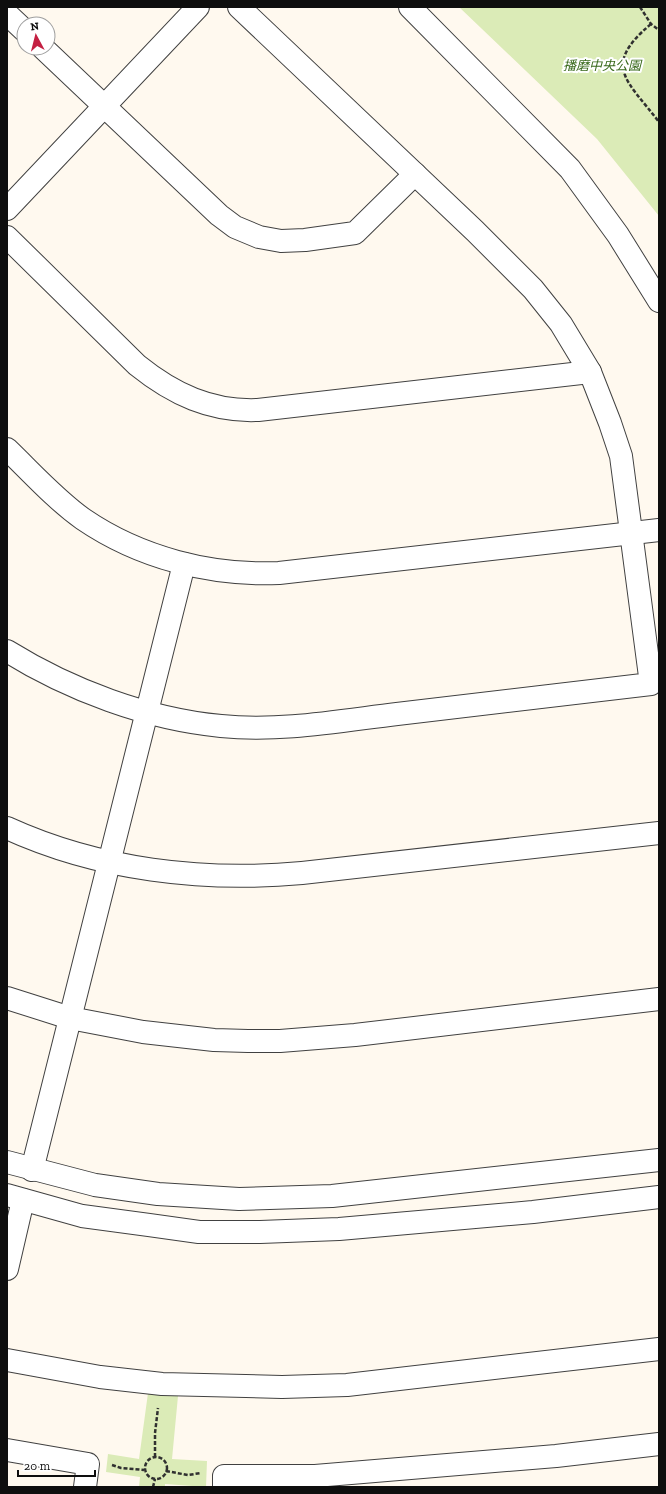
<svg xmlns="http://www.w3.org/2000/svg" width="666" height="1494" font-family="'Zilla Slab','Noto Sans JP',serif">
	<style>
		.green { fill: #dbebb7 }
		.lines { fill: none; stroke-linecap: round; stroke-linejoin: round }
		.minor-casing { stroke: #414141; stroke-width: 24 }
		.tertiary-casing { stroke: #414141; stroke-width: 24 }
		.path { stroke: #303030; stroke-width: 2.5; stroke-dasharray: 4 2; stroke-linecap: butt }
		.minor { stroke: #fff; stroke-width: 22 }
		.tertiary { stroke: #fff; stroke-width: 22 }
		.labels { text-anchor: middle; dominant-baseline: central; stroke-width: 4; stroke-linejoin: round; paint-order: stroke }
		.park-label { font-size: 13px; font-style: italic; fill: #38691b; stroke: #fff }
	</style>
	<rect width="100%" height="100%" fill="#fff9ef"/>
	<g class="green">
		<path d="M459,7H659V216L597,139Z"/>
		<path d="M148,1393L178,1396L172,1459L207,1461L206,1487L165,1484V1487H139L140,1477L106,1472L108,1454L139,1459Z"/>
	</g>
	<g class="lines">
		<defs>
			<g id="minor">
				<path d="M7,14L24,30"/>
				<path d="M43,48L219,215L235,227L259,237L281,241L305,240L355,233L415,174"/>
				<path d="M7,209L198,7"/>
				<path d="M7,237L137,365C173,394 211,412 258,410L590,372"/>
				<path d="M7,449C32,473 55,499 83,519C140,558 211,576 279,573L659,530"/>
				<path d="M7,651C70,690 147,719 221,726C280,732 339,721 397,714C481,704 566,694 651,684L621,456L610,423L590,372L561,324L533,289L475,231L239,7"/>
				<path d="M7,828C99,870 203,882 302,873L659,833"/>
				<path d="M7,998L70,1018L143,1032L214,1040L248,1041H280L355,1035L659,999"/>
				<path d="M32,1170L184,564"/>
				<path d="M7,1269L23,1200"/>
				<path d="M7,1360L100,1377L162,1384L282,1387L347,1385L659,1349"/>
				<path d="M7,1450L88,1464L85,1487"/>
				<path d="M224,1487V1476H315L556,1456L659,1444"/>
			</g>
			<g id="tertiary">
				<path d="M410,7L570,169L618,235L659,301"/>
				<path d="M7,1162L95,1185L158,1194L239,1199L332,1196L659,1160"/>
				<path d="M7,1195L82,1216L149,1225L199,1232H260L339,1229L533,1212L659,1197"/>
			</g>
		</defs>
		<use href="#minor" class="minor-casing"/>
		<use href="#tertiary" class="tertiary-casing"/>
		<g class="path">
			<path d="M640,7L651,24L659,30"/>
			<path d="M651,24C601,66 627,80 659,122"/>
			<path d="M155,1457V1433L158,1408"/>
			<circle cx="156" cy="1468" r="11"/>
			<path d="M112,1465L121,1468L144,1470"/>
			<path d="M166,1471L188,1475L201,1473"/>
			<path d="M153,1487L155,1479"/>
		</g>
		<use href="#minor" class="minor"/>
		<use href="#tertiary" class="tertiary"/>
	</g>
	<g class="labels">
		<g class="park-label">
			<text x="602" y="65">播磨中央公園</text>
		</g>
	</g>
	<rect width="666" height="1494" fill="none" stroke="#0e0e0e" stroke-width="16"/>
	<g transform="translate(36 36) rotate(353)"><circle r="19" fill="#ffffff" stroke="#9f9f9f"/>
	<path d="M0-3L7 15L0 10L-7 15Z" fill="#c42042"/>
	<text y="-6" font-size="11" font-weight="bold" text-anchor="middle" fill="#0e0e0e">N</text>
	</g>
	<path d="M18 1470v6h77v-6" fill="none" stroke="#0e0e0e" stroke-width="2"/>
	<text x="24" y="1470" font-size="12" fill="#0e0e0e" stroke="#ffffff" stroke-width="3" paint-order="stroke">20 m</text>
</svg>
